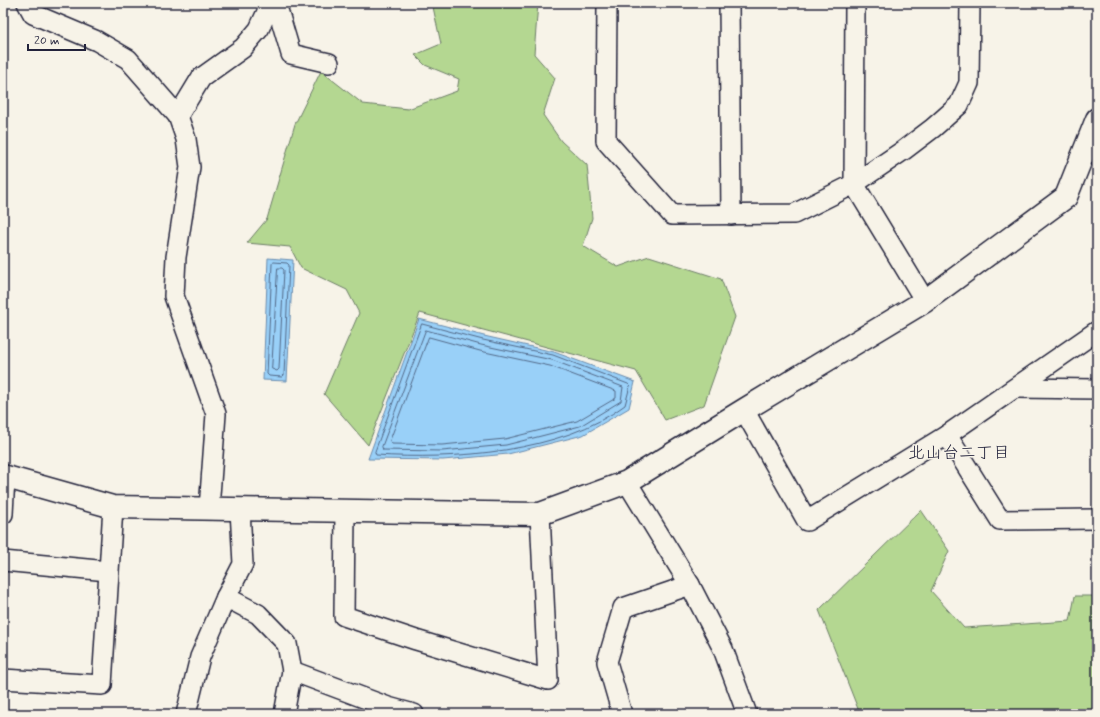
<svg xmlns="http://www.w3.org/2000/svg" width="1100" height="717" font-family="Mynerve,'Klee One',sans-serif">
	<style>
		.green { fill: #b4d791; stroke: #6b7c66 }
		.water { fill: #99d0f8; stroke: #698aac }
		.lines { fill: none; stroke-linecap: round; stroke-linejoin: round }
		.shore { stroke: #526887; stroke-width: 1 }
		.street-casing { stroke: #22223b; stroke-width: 22 }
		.secondary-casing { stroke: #22223b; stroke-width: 25 }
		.street { stroke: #f7f3e8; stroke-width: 19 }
		.secondary { stroke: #f7f3e8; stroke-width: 22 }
		.labels { text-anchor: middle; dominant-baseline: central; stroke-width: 3; stroke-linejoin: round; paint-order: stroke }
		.neighbourhood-label { font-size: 17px; fill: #22223b; stroke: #f7f3e8 }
	</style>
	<rect width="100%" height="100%" fill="#f7f3e8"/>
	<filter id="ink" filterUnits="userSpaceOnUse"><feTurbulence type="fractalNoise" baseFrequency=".025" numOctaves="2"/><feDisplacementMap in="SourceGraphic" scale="8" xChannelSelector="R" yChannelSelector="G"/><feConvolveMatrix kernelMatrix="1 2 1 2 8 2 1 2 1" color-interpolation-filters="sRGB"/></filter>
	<g filter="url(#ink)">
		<g class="green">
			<path d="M430,3H538L534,54L555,78L543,115L561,141L587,165L592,218L583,246L618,267L649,256L721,279L735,317L704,405L665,420L636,371L420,313L368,445L324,394L359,313L347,290L301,268L290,247L247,243L267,219L295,124L321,71L363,104L408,109L457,91L459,79L425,65L415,55L441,44L433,7Z"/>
			<path d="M921,510L949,551L931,591L964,628L1070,621L1075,596H1097V714H860L819,610Z"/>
		</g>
		<g class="water">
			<path d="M268,258L293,260L287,381L263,380Z"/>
			<path d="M419,319L484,336L554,352L635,382L629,408L583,435L508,454L443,460L368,459Z"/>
		</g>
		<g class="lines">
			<g class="shore">
				<path d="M274,262L287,263L289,265L284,375L282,377L269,376L267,374L272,264Z"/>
				<path d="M278,268H282L284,270L279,369L277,371L272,369Z"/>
				<path d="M422,324L483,340L553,355L628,384L630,386L625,405C562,453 453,460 376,455L375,452Z"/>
				<path d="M426,330L481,345L552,360L623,387L621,401L580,426L506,445L442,451L383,450L382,447Z"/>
				<path d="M429,337L480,351L550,366L616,391V398L577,421L505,439L442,445L392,444L390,441Z"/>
			</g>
			<defs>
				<g id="street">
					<path d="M27,3L33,14L97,41L128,59L178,116L186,139L190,167L176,257L174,296L216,414L209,509"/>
					<path d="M276,3L291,54L329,63"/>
					<path d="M607,3L606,141L672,215L794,214L854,184L904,150L933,128L959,105L969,83L970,3"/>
					<path d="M729,3L731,215"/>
					<path d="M855,3L854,184L925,301"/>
					<path d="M178,116L201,78L243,48L259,29L271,3"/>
					<path d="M1016,388L1097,389"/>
					<path d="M744,410L807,521L947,435L1097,331"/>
					<path d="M947,435L1000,520L1097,519"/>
					<path d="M627,482L690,585L723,649L747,714"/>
					<path d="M345,512L344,616L416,640L548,680L540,514"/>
					<path d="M3,514L5,477"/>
					<path d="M3,561L108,571"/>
					<path d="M226,597L258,614L287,644L292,671"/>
					<path d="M3,679L102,685L113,507"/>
					<path d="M186,714L200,657L226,597L243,564L240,510"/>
					<path d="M284,714L292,671L388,707L414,714"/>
					<path d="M622,714L607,662L623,608L690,585"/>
				</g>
				<path id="secondary" d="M3,476L113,507L540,514L627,482L744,410L925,301L1066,197L1097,119"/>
			</defs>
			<use href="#street" class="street-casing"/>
			<use href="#secondary" class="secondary-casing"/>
			<use href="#street" class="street"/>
			<use href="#secondary" class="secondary"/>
		</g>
	</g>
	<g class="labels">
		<g class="neighbourhood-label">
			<text x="959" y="453">北山台二丁目</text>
		</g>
	</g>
	<rect width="1100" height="717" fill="none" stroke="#f7f3e8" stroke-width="16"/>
	<rect x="8" y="8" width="1084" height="701" fill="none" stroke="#22223b" stroke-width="1.5" filter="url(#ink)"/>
	<path d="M28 44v6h57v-6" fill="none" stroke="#22223b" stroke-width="2"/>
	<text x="34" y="44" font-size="12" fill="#22223b" stroke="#f7f3e8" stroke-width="3" paint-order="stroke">20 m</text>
</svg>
